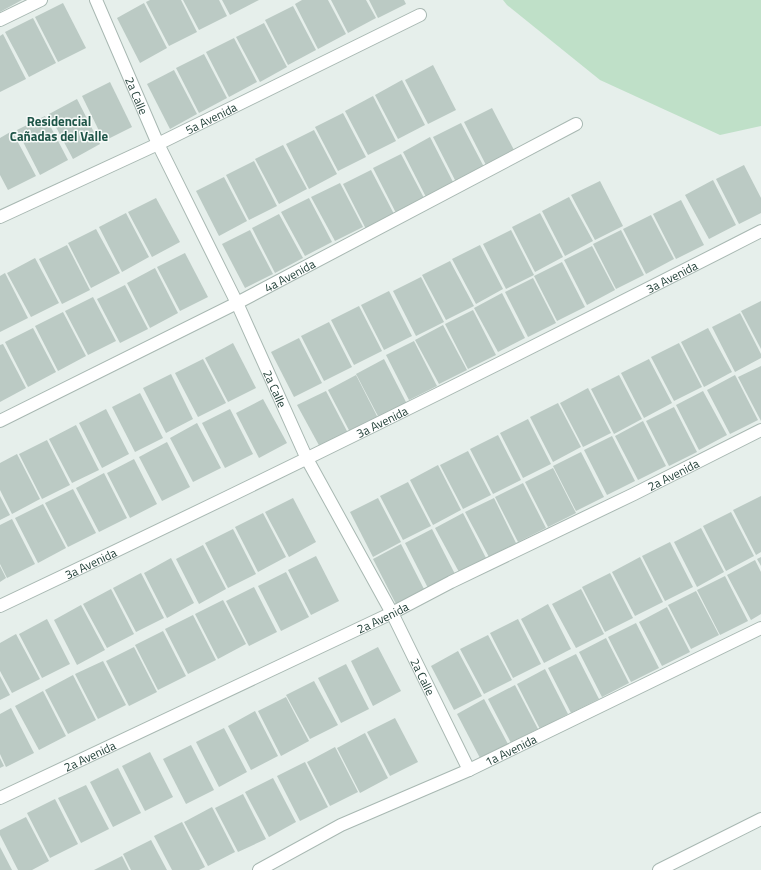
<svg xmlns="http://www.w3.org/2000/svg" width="761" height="870" font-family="'Titillium Web',sans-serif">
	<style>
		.green { fill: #bfe0c8 }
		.building { fill: #bbcac4 }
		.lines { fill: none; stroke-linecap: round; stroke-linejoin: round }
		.street-casing { stroke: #a8b8b2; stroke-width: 14 }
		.street { stroke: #fff; stroke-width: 12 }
		.labels { text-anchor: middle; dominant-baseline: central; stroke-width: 3; stroke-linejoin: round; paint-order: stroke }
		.street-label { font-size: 12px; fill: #24423a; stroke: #f7fbf9 }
		.neighbourhood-label { font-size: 13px; font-weight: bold; fill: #1f5548; stroke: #f7fbf9 }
	</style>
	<rect width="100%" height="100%" fill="#e6efeb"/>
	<path class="green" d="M503,0H761V126L720,135L600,80L507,5Z"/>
	<g class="building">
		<path d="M0,0H22L0,12Z"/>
		<path d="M150,0H181L197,32L169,46L146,2Z"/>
		<path d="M183,0H219L227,16L199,30Z"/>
		<path d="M222,0H259L230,15Z"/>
		<path d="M302,0H328L346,34L318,49L295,4Z"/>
		<path d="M331,0H366L376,18L348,33Z"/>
		<path d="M369,0H404L406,4L378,18Z"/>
		<path d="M63,3L86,48L58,62L35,17Z"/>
		<path d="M144,3L167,48L140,63L117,18Z"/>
		<path d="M293,6L316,50L288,65L265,20Z"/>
		<path d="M33,18L56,63L29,77L5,32Z"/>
		<path d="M264,23L287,67L260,82L236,37Z"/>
		<path d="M3,34L26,79L0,92V36Z"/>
		<path d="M234,38L257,82L229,97L206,52Z"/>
		<path d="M204,54L227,98L199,113L176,68Z"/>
		<path d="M433,65L456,110L428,124L405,80Z"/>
		<path d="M174,70L197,114L170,129L147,84Z"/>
		<path d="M402,80L425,125L398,139L375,95Z"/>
		<path d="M110,82L132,127L104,141L82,96Z"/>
		<path d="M373,96L396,141L368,155L345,111Z"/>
		<path d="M77,99L100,144L73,159L49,114Z"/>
		<path d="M492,108L515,152L487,167L464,122Z"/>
		<path d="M343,113L366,157L338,171L315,127Z"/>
		<path d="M45,116L68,160L40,175L17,130Z"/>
		<path d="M461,123L484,167L456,182L433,137Z"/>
		<path d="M314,130L337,174L309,189L286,144Z"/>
		<path d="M12,131L36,176L8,190L0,175V138Z"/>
		<path d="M430,137L453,182L426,197L403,152Z"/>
		<path d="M283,145L307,189L279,204L255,159Z"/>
		<path d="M401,154L424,198L396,213L373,168Z"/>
		<path d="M254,161L277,206L249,220L226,175Z"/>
		<path d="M744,165L761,198V213L739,224L716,179Z"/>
		<path d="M371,170L394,214L366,229L343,184Z"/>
		<path d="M224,177L247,221L219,236L196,191Z"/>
		<path d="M713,180L736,225L709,239L685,195Z"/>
		<path d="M600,181L623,226L595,240L571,195Z"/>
		<path d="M340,183L363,227L335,241L311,197Z"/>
		<path d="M569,197L593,241L565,256L542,211Z"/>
		<path d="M156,198L180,242L152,257L128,212Z"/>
		<path d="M309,198L332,242L305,256L281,212Z"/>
		<path d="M681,200L704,245L676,259L653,214Z"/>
		<path d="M126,213L149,257L122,272L99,227Z"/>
		<path d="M540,213L563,257L535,272L512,227Z"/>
		<path d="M279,214L303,258L275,273L252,228Z"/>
		<path d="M651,215L674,259L646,274L623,229Z"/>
		<path d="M96,229L120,273L91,288L68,243Z"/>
		<path d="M250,230L273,274L245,288L222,244Z"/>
		<path d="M511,230L534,275L506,289L483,244Z"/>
		<path d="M621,230L644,275L616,289L593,244Z"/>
		<path d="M67,245L90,290L62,304L39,259Z"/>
		<path d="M480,245L503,289L476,304L452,259Z"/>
		<path d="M592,246L615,290L587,305L564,260Z"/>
		<path d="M185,253L208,297L180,311L157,267Z"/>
		<path d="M35,258L59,303L31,317L7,273Z"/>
		<path d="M450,261L474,306L446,320L422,275Z"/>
		<path d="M562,262L585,307L557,321L534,276Z"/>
		<path d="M155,268L178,313L150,328L127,283Z"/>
		<path d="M5,273L28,318L0,332V276Z"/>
		<path d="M421,277L444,322L416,336L393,291Z"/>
		<path d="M533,278L556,323L528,337L505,292Z"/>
		<path d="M125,285L148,329L120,343L97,299Z"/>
		<path d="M389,291L412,336L384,350L361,305Z"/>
		<path d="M502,293L525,338L498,352L474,308Z"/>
		<path d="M93,297L116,341L88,355L65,311Z"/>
		<path d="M761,301V349L741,311Z"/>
		<path d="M359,306L382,351L354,365L331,320Z"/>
		<path d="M473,310L496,355L468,369L445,324Z"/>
		<path d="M63,312L86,356L58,371L35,326Z"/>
		<path d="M740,313L761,354V358L735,372L712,327Z"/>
		<path d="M329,322L352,367L324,381L301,336Z"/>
		<path d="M443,325L467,370L439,384L415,340Z"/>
		<path d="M33,328L56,372L28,387L5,342Z"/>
		<path d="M708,328L732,372L704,387L681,342Z"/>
		<path d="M299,338L322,383L294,397L271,352Z"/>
		<path d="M414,341L437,386L409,400L386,355Z"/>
		<path d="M233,343L256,388L228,402L205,358Z"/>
		<path d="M679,343L702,387L674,401L651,357Z"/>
		<path d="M3,344L26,388L0,402V345Z"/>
		<path d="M203,359L226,403L198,417L175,373Z"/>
		<path d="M384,359L407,404L379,418L356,374Z"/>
		<path d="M649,359L672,403L644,418L621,373Z"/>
		<path d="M761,366V421L738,377Z"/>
		<path d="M171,374L193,419L166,433L143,388Z"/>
		<path d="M356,375L379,420L351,434L328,390Z"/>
		<path d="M619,375L642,419L614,434L591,389Z"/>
		<path d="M735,375L758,420L730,434L707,390Z"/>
		<path d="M588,388L611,433L583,447L560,403Z"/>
		<path d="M326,391L349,435L321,449L297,405Z"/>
		<path d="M703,391L727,435L699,450L676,405Z"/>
		<path d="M140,393L163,438L135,452L112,407Z"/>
		<path d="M263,399L287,443L259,458L236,413Z"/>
		<path d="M558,403L581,447L553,462L530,417Z"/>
		<path d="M674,407L697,452L669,466L646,421Z"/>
		<path d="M106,409L129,454L102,468L79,423Z"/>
		<path d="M230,409L253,454L225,468L202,423Z"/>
		<path d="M528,419L551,464L523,478L500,433Z"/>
		<path d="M643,421L666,466L638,480L615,436Z"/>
		<path d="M197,423L221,468L193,482L170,438Z"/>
		<path d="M76,425L99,470L72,483L49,439Z"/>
		<path d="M498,435L521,480L493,494L470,449Z"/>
		<path d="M612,436L635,481L607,495L584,450Z"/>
		<path d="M47,440L70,485L42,499L19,454Z"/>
		<path d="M167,442L190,487L162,501L139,457Z"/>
		<path d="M468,451L491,495L463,509L440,465Z"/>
		<path d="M581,452L604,497L576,511L553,466Z"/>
		<path d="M17,454L40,499L12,514L0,490V463Z"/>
		<path d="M134,459L157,504L130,518L107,473Z"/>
		<path d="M438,465L461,510L433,525L410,480Z"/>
		<path d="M553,468L576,513L548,527L525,482Z"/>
		<path d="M104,473L127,518L99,532L76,488Z"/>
		<path d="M408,482L431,526L403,540L380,496Z"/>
		<path d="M523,483L546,528L518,542L495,497Z"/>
		<path d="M73,489L96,533L68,547L45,503Z"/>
		<path d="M0,496L10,515L0,520Z"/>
		<path d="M761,496V552L756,555L733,510Z"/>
		<path d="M293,498L316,542L289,557L265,512Z"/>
		<path d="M378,498L401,542L373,557L350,512Z"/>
		<path d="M494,498L516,543L489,557L465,512Z"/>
		<path d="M43,504L66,548L38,563L15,518Z"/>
		<path d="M731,512L754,556L726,571L703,526Z"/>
		<path d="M263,513L286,557L258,572L235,527Z"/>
		<path d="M463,513L486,558L459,572L435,528Z"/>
		<path d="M12,519L35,564L7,578L0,564V525Z"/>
		<path d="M701,528L724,572L697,587L674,542Z"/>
		<path d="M233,529L256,574L228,588L205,543Z"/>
		<path d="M432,529L455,574L428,588L405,543Z"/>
		<path d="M670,542L693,587L665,601L642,556Z"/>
		<path d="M401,544L424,589L396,604L373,559Z"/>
		<path d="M203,545L226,589L199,604L176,559Z"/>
		<path d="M316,556L339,601L311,615L288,570Z"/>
		<path d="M640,557L663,602L635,616L612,572Z"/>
		<path d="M761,557V566L757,559Z"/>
		<path d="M171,558L194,603L167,618L144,573Z"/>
		<path d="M755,560L761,572V614L751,620L727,575Z"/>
		<path d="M0,566L6,578L0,582Z"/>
		<path d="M286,572L309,617L281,631L258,586Z"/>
		<path d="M141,573L164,618L136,632L113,588Z"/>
		<path d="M610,573L633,618L605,632L582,587Z"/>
		<path d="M725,576L748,621L720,635L697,590Z"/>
		<path d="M254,587L277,632L249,646L226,601Z"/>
		<path d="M111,589L134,634L107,648L83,604Z"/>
		<path d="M581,589L604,634L576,648L552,604Z"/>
		<path d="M696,591L719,635L691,649L668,605Z"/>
		<path d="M223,600L246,644L218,659L195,614Z"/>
		<path d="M548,604L571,649L544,663L521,619Z"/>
		<path d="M81,605L105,650L77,665L54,620Z"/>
		<path d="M667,607L690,652L662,666L639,622Z"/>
		<path d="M193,615L216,660L188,674L165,629Z"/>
		<path d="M47,619L70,664L42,678L19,634Z"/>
		<path d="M518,619L541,664L513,678L490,633Z"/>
		<path d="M636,623L659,668L631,682L608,637Z"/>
		<path d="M163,631L186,676L158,690L135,645Z"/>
		<path d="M16,634L40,679L12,693L0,671V643Z"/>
		<path d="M488,635L512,680L484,694L460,649Z"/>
		<path d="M606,638L629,683L602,697L579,652Z"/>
		<path d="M134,647L157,692L129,706L106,661Z"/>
		<path d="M378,647L401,691L373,706L351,661Z"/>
		<path d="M458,651L482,696L454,710L431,666Z"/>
		<path d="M576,654L599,699L571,713L548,668Z"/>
		<path d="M103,661L126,705L98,719L75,674Z"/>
		<path d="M346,664L369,709L341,723L318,678Z"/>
		<path d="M545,669L568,714L540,729L517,684Z"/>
		<path d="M73,675L96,720L68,734L45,690Z"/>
		<path d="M0,676L10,695L0,700Z"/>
		<path d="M314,681L338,725L310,739L286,695Z"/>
		<path d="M515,685L538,729L511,743L488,699Z"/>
		<path d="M43,691L66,736L39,750L15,706Z"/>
		<path d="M286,697L309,741L281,756L258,711Z"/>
		<path d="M484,699L508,744L480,758L457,714Z"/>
		<path d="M11,708L34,753L6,767L0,754V714Z"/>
		<path d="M255,711L278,756L251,770L228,726Z"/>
		<path d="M395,718L418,762L390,776L367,732Z"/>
		<path d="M224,728L247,772L219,787L196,742Z"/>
		<path d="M365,733L388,778L360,793L337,748Z"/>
		<path d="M191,745L214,790L186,804L163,759Z"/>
		<path d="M335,747L358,792L330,806L307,762Z"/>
		<path d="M150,752L173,797L145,811L122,766Z"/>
		<path d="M0,758L4,766L0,768Z"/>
		<path d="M305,762L328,807L300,821L277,776Z"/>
		<path d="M118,768L141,813L113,827L90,782Z"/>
		<path d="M273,778L296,822L269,837L245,792Z"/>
		<path d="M86,785L109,829L81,843L58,798Z"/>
		<path d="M243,794L266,839L238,852L215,808Z"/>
		<path d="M55,799L78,844L50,858L27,813Z"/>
		<path d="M212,807L235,852L208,866L184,822Z"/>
		<path d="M26,817L49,861L32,870H18L0,835V830Z"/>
		<path d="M182,822L205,867L199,870H172L154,836Z"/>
		<path d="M151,840L167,870H131L123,854Z"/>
		<path d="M0,847L12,870H0Z"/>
		<path d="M122,856L129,870H94Z"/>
	</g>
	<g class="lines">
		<defs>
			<g id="street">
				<path id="s1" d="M96,0L158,144L237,303L307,459L392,613L469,770"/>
				<path d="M0,20L41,0"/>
				<path id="s2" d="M0,217L158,144L420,15"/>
				<path id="s3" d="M0,421L237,303L576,124"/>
				<path id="s4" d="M0,606C256,485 509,360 761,231"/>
				<path id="s5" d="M0,798L392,613L451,582L634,494L761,430"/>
				<path id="s6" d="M259,870L341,825L469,770L761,628"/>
				<path d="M659,870L761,819"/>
			</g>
		</defs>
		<use href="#street" class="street-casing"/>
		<use href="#street" class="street"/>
	</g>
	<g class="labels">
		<g class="street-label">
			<text stroke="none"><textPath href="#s1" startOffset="104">2a Calle</textPath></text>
			<text stroke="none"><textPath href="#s2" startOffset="233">5a Avenida</textPath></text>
			<text stroke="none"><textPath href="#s3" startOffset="324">4a Avenida</textPath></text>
			<text stroke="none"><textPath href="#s4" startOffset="748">3a Avenida</textPath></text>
			<text stroke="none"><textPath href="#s1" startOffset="428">2a Calle</textPath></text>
			<text stroke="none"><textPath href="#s4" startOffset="424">3a Avenida</textPath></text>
			<text stroke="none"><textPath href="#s5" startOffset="747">2a Avenida</textPath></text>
			<text stroke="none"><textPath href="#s4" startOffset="100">3a Avenida</textPath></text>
			<text stroke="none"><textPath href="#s5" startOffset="423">2a Avenida</textPath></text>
			<text stroke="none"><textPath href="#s1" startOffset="752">2a Calle</textPath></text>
			<text stroke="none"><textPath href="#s6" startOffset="279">1a Avenida</textPath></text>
			<text stroke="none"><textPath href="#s5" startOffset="99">2a Avenida</textPath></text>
		</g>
		<g class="neighbourhood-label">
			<text x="59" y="121">Residencial<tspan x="59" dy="15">Cañadas del Valle</tspan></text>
		</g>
	</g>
</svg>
